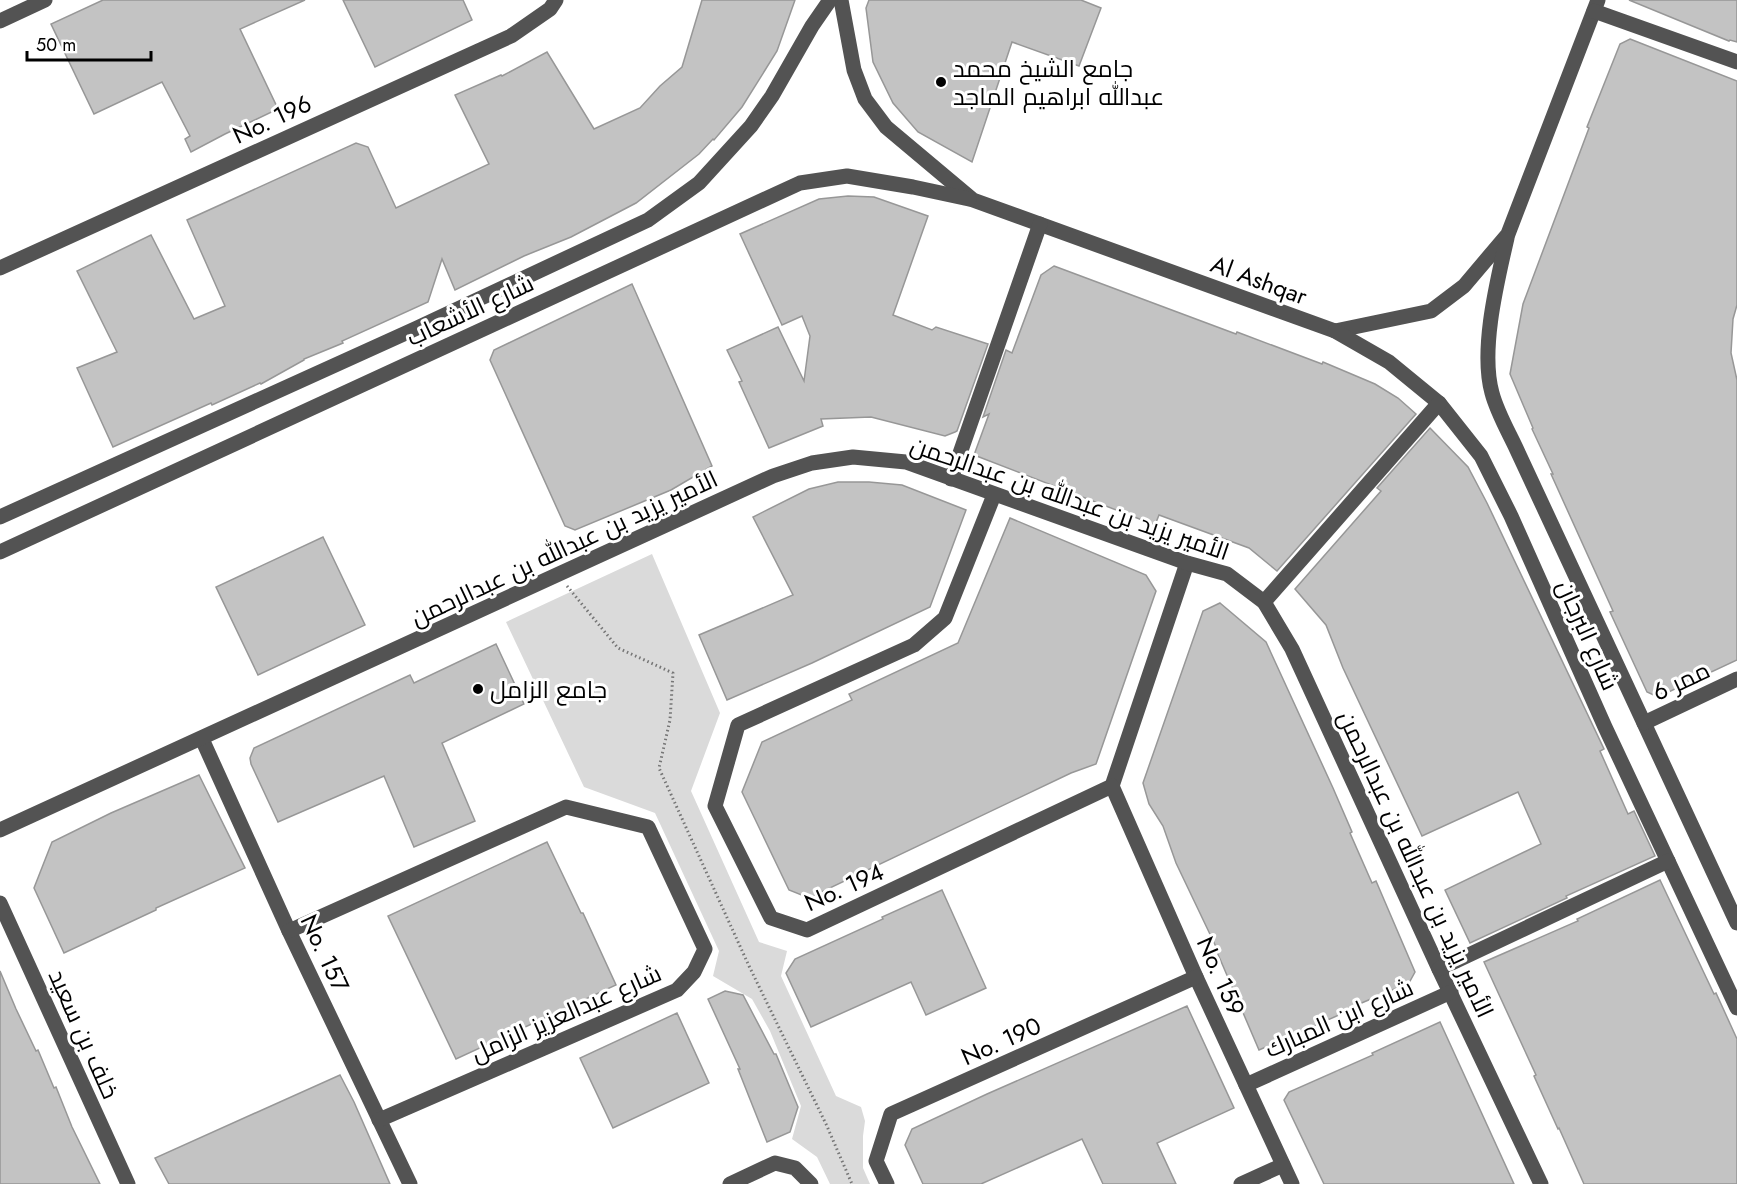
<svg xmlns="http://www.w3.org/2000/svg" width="1737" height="1184" font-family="Jost,Cairo,sans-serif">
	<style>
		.green { fill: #dadada }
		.building { fill: #c3c3c3; stroke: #979797; stroke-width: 1.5 }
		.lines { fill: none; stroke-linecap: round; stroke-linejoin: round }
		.path { stroke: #757575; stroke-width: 3; stroke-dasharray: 1.5 3; stroke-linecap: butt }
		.minor { stroke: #535353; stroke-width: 15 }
		.poi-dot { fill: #000; stroke: #fff; stroke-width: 2 }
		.labels { text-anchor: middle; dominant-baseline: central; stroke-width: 6; stroke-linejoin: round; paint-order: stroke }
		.poi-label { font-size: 24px; fill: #000; stroke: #fff; text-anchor: start }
		.street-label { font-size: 24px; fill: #000; stroke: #fff }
	</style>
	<rect width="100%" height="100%" fill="#fff"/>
	<path class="green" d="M652,554L720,713L691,791L759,942L787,951L781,976L836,1096L861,1107L865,1121L863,1136V1168L870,1184H830L817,1157L792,1139L801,1106L770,1031L752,999L713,976L719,951L655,813L584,787L506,622Z"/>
	<g class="building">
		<path d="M103,0H305L240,29L278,109L225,134L191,152L185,139L190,136L162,82L94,114L51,24Z"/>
		<path d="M343,0H463L472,20L375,67Z"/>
		<path d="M702,0H795L777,51L742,107L714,140L713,139L699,154L636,203L571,237L524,256L455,290L442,259L428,302L342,341L343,343L304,359V360L261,384L260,383L212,405L211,403L113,447L77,368L117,352L77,271L151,235L194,319L225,306L187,220L356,143L368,147L396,208L489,164L455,95L501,75L502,76L547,52L594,129L640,108L660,86L682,67Z"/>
		<path d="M869,0H1081L1101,8L1079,66L1012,42L972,162L918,132L893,103L873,62L866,8Z"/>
		<path d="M1629,0H1737V42L1730,40L1729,41Z"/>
		<path d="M1630,39L1737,81V305L1733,319L1731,353L1737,380V660L1658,697L1647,692L1610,612L1613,611L1551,474H1553L1532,429L1533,428L1510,374L1523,304L1589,128L1587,127L1620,44Z"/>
		<path d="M848,196L874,197L928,216L893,315L932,330L936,327L988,344L957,431L955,432L945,436L871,417L821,419L823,426L769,448L739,382L742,381L727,350L778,327L804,381L810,336L802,316L782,325L740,234L819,199Z"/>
		<path d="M1054,266L1236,334L1237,332L1322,364L1323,362L1375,384L1398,398L1416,414L1277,571L1249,548L1159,515L1155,525L974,455L989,414L983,417L1006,350L1012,353L1041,275Z"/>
		<path d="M632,284L712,466L671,490L575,530L565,526L490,360L494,350Z"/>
		<path d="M1430,428L1468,467L1487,503L1604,749L1600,751L1628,814L1634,811L1655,856L1566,896L1567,898L1470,943L1445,890L1541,844L1518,792L1422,836L1343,668L1326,625L1295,589L1381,491L1377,488Z"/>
		<path d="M838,482H869L902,485L966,510L930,607L812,663L727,700L699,635L793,595L753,517L809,489Z"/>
		<path d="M1010,518L1146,575L1156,591L1096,764L1071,773L809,898L789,890L742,792L762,742L852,700L849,694L958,643Z"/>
		<path d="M323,537L365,625L258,675L216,587Z"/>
		<path d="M1220,603L1266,642L1333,788L1352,832L1350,833L1372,883L1376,881L1415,972L1409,983L1338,1013L1339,1015L1259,1050L1217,952L1218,951L1176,863L1163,826L1149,804L1143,783L1203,611Z"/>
		<path d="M496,644L524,704L442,743L475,821L414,847L384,776L278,822L251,764L250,758L254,748L410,675L414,683Z"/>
		<path d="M199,775L245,868L156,908V910L64,953L34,888L52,842L111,813Z"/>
		<path d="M547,842L581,913H583L616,985L456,1059L388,916Z"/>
		<path d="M1660,880L1714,994L1716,993L1737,1039V1184H1584L1559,1128L1558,1129L1534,1076L1536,1075L1484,962L1578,921L1577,919Z"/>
		<path d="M942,890L986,988L926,1015L911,982L811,1027L786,973L795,959L883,919L882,917Z"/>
		<path d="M0,971L16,1009L36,1051L38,1050L54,1088L56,1087L72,1127L100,1184H0Z"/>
		<path d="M725,991L743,995L774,1054H776L798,1107L790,1132L767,1142L738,1069H740L708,999Z"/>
		<path d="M1187,1006L1234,1108L1157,1143L1176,1184H1103L1082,1139L981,1184H923L905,1145L912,1129L987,1094Z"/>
		<path d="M677,1013L709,1083L613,1128L580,1058Z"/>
		<path d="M1440,1022L1514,1184H1324L1284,1100L1289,1092L1373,1055L1372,1053Z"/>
		<path d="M340,1075L354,1102L390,1184H169L155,1158Z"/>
	</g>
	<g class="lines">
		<path class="path" d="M567,586L618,648L673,673L670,720L659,768L749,966L826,1124L852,1184"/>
		<g class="minor">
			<path d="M841,0L854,70L865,99L886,127L973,200L1335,331L1431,311L1464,286L1508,234L1598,0"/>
			<path d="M1594,11L1737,62"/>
			<path d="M0,21L45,0"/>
			<path d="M1507,238C1497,282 1480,350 1492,393C1497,412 1508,431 1516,448L1737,923"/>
			<path d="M0,268L511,36L550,9L556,0"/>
			<path d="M1335,331L1389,362L1439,403L1481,456L1511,516L1605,727L1737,1008"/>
			<path d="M951,479L1040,224"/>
			<path d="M994,495L945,618L914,645L738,725L715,806L771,918L807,930L1112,786L1187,563"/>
			<path d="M0,517L417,328L648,220L699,183L751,126L772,96L812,26L830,0"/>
			<path d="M0,552L800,183L847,176L913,187L969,199"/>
			<path d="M1264,602L1439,403"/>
			<path d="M1644,723L1737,679"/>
			<path d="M202,739L289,931L410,1184"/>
			<path d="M1112,786L1196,977L1292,1184"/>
			<path d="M0,830L773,476L812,463L853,457L906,462L1187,563L1227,574L1264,602L1292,649L1439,969L1541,1184"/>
			<path d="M0,903L128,1184"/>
			<path d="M289,931L566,807L648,827L705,949L694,972L677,990L379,1120"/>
			<path d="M1439,969L1668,861"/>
			<path d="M1246,1085L1451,992"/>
			<path d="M730,1184L775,1163L795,1168L811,1184"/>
			<path d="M887,1184L876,1161L891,1114L1196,977"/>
			<path d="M1241,1184L1283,1165"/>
		</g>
	</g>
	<g class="poi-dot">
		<circle cx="941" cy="82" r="6"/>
		<circle cx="478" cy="689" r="6"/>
	</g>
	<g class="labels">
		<g class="poi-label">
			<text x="953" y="68">جامع الشيخ محمد<tspan x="953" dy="28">عبدالله ابراهيم الماجد</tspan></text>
			<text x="490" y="689">جامع الزامل</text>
		</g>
		<g class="street-label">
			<text transform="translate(272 119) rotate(-25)">No. 196</text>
			<text transform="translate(1259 280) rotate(20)">Al Ashqar</text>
			<text transform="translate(470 310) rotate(-25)">شارع الأشعاب</text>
			<text transform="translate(1070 498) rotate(19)">الأمير يزيد بن عبدالله بن عبدالرحمن</text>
			<text transform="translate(564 548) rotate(-25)">الأمير يزيد بن عبدالله بن عبدالرحمن</text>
			<text transform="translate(1588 635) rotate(66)">شارع البرجان</text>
			<text transform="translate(1681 681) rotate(-25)">ممر 6</text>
			<text transform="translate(1416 864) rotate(65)">الأمير يزيد بن عبدالله بن عبدالرحمن</text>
			<text transform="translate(844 887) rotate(-24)">No. 194</text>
			<text transform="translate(325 953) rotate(65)">No. 157</text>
			<text transform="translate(1221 976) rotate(66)">No. 159</text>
			<text transform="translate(566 1013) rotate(-24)">شارع عبدالعزيز الزامل</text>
			<text transform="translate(1339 1018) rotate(-24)">شارع ابن المبارك</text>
			<text transform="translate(84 1034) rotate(66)">خلف بن سعيد</text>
			<text transform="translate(1001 1041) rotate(-24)">No. 190</text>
		</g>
	</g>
	<path d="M27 51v9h124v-9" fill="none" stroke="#000000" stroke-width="3"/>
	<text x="36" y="51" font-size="18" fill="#000000" stroke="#ffffff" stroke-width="4.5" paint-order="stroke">50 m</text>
</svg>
